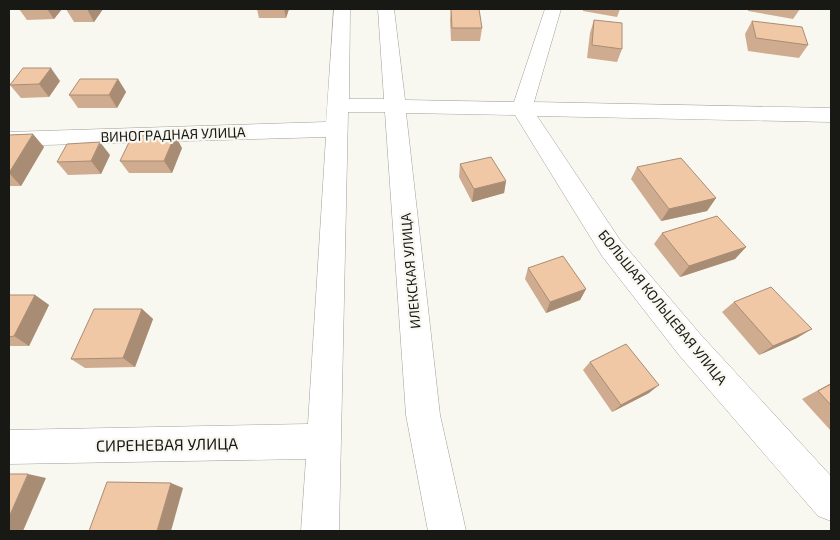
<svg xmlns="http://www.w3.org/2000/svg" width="840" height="540" font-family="'Exo 2',sans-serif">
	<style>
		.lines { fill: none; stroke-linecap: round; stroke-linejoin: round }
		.minor-casing { stroke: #a1a09a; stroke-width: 1 }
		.minor { fill: #fff; fill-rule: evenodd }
		.wall { fill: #cfac8f }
		.shaded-wall { fill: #a98c74 }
		.building { fill: #f1c8a6; stroke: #a98c74 }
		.labels { text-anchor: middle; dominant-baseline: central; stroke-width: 4.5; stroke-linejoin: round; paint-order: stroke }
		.street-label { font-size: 14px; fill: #181815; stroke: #f8f7f0 }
		.near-street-label { font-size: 16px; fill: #181815; stroke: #f8f7f0 }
	</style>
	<rect width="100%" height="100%" fill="#f8f7f0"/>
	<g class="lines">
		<defs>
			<path id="minor" d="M334,9H350L349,99H384L378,9H394L405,100L514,102L545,9H561L534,102L831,108V122L537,116L620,240L701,335L831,476V521L818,516L679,355L602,256L515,115L406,113L440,415L466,531H428L406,415L385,112H348L339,531H301L306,459L9,464V430L308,424L326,137L9,146V132L326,122Z"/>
		</defs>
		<use href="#minor" class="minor-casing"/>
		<use href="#minor" class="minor"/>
	</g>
	<g class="wall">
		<path d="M19,9H62L54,19L27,20Z"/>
		<path d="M66,9H103L94,22H74Z"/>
		<path d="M257,9H289L286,18H259Z"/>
		<path d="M451,9L482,28L480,41H451L450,20Z"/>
		<path d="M583,9H620L617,17L583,11Z"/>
		<path d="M748,9H800L793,19L748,11Z"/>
		<path d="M594,20L622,49L617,62L587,58L590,33Z"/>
		<path d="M752,21L808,45L799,58L748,51L745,34Z"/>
		<path d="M118,79L126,92L117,108H78L69,95Z"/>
		<path d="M60,81L49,97L21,98L10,85Z"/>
		<path d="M9,135L44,147L21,186H9Z"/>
		<path d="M182,148L172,173H129L120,161Z"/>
		<path d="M110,155L101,174L68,175L57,162Z"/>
		<path d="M460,164L506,181L504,193L472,202L459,177Z"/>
		<path d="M637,167L716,198L707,211L661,221L631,179Z"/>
		<path d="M662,233L746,247L735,259L680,277L654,244Z"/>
		<path d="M528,268L586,289L580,300L546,313L525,279Z"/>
		<path d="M9,295H35L49,305L29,346H9Z"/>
		<path d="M734,302L797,338L759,355L722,312Z"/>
		<path d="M142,309L153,319L135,367L85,368L71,359Z"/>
		<path d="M590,362L649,393L612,412L583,370Z"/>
		<path d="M831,383V431L802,399Z"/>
	</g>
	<g class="shaded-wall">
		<path d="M47,9H62L54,19Z"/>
		<path d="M87,9H103L94,22Z"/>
		<path d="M284,9H289L286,18Z"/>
		<path d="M51,68L60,81L49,97L39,84Z"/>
		<path d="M118,79L126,92L117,108L109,95Z"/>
		<path d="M33,134L44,147L21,186L9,173Z"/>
		<path d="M175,135L182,148L172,173L164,161Z"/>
		<path d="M100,142L110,155L101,174L91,161Z"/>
		<path d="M506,181L504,193L472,202L474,189Z"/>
		<path d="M716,198L707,211L661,221L669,209Z"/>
		<path d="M746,247L735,259L680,277L689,266Z"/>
		<path d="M586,289L580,300L546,313L550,302Z"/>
		<path d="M35,295L49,305L29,346L14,336Z"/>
		<path d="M142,309L153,319L135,367L123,358Z"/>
		<path d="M812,329L797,338L759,355L773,346Z"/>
		<path d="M659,385L649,393L612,412L621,405Z"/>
		<path d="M28,474L46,478L23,531H9V517Z"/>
		<path d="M171,483L183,488L171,531H157Z"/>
	</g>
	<g class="building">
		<path d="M451,9H479L482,28H452Z"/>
		<path d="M594,20L622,23V49L592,45Z"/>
		<path d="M752,21L802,27L808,45L756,38Z"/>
		<path d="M23,68H51L39,84L10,85Z"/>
		<path d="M80,79H118L109,95H69Z"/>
		<path d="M33,134L9,173V135Z"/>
		<path d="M175,135L164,161H120L132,136Z"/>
		<path d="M100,142L91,161L57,162L67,144Z"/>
		<path d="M491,157L506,181L474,189L460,164Z"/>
		<path d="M681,158L716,198L669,209L637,167Z"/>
		<path d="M717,216L746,247L689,266L662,233Z"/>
		<path d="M563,256L586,289L550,302L528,268Z"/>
		<path d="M771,287L812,329L773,346L734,302Z"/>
		<path d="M9,295H35L14,336L9,337Z"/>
		<path d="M94,309H142L123,358L71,359Z"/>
		<path d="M626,344L659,385L621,405L590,362Z"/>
		<path d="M831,384V405L818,391Z"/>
		<path d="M9,474H28L9,517Z"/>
		<path d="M107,482L171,483L157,531H89Z"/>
	</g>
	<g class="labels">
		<g class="street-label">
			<text transform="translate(173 134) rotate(-2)">ВИНОГРАДНАЯ УЛИЦА</text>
			<text transform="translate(410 271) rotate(-95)">ИЛЕКСКАЯ УЛИЦА</text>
			<text transform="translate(663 307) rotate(51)">БОЛЬШАЯ КОЛЬЦЕВАЯ УЛИЦА</text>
		</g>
		<g class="near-street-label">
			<text transform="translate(167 444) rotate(-1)">СИРЕНЕВАЯ УЛИЦА</text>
		</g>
	</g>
	<rect width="840" height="540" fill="none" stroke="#181815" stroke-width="20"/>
</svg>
